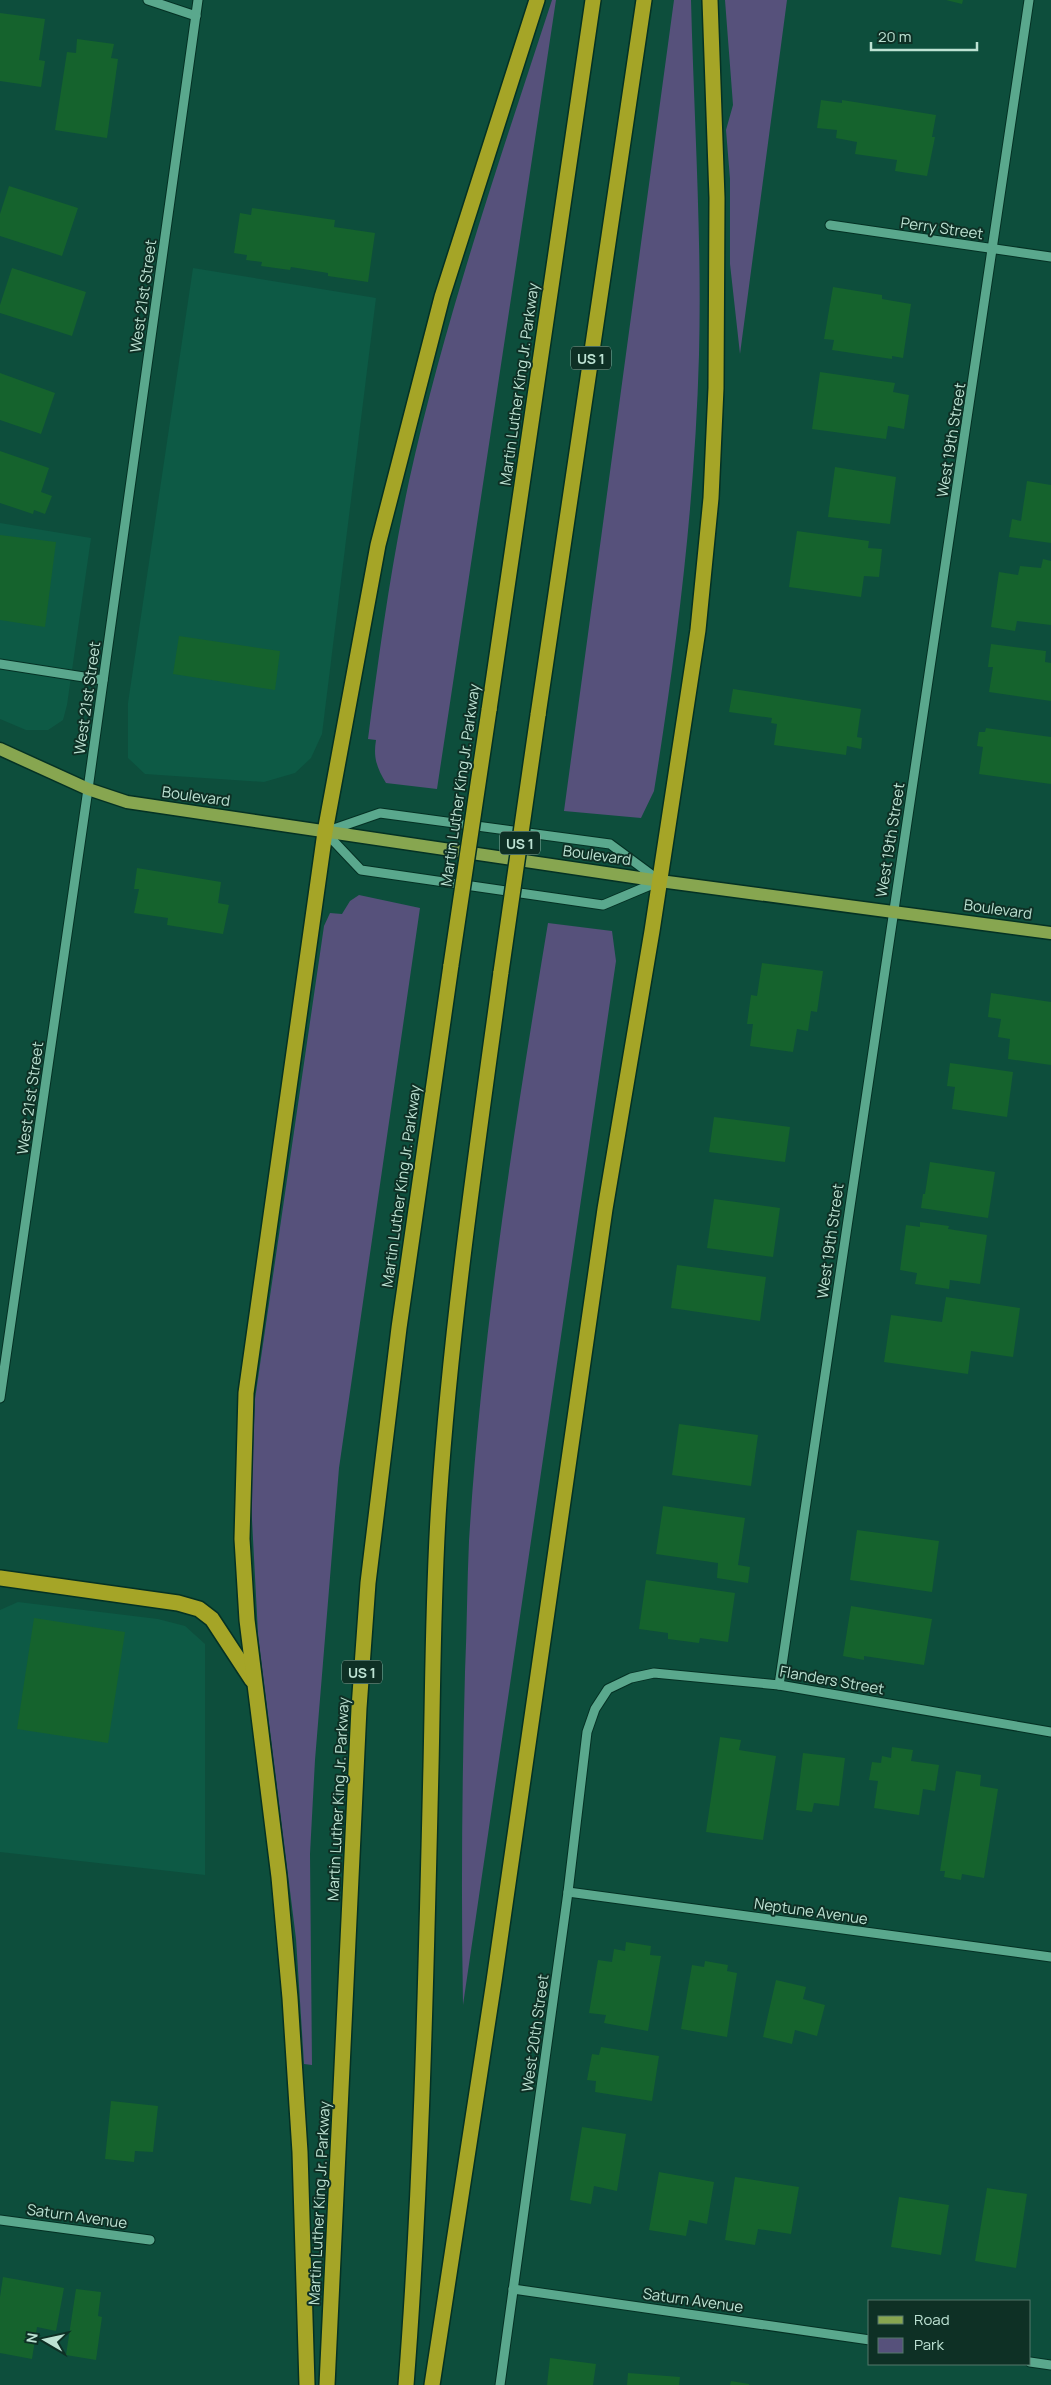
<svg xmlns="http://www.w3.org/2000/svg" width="1051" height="2385" font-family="Manrope,sans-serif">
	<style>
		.built { fill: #0d5a45 }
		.green { fill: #56517b }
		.building { fill: #15632d }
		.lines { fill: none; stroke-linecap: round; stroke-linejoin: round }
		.minor-casing { stroke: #043124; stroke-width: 11 }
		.major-casing { stroke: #043124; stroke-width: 15 }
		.highway-casing { stroke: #043124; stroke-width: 18 }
		.minor { stroke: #5aa88d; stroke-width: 9 }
		.major { stroke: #87a650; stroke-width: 12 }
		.highway { stroke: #a5a527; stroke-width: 15 }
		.highway-bridge-casing { stroke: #043124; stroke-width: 18; stroke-linecap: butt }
		.highway-bridge { stroke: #a5a527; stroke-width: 15 }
		.labels { text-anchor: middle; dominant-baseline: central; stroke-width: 4; stroke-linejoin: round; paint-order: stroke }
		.shield { fill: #0e3025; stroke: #88ad9f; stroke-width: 1 }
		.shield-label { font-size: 14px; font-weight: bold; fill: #bde2d3 }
		.street-label { font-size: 15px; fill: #bde2d3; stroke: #0e3025 }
	</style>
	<rect width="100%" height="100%" fill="#0d4e3c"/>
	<g class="built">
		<path d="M193,268L376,298L322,734L311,758L295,773L264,782L145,774L128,758V703Z"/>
		<path d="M0,523L91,538L67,705L63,720L48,730H26L0,719Z"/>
		<path d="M18,1602L158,1619L185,1626L205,1644V1875L0,1852V1610Z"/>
	</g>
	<g class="green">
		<path d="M552,0H556L437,789L386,783C377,768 373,758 376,740L368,739C379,653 391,566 409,481C445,318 500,159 552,0Z"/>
		<path d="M674,0H691C694,118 702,237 699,355C695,502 677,647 654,791L641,818L564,811Z"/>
		<path d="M725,0H787L740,354L730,264V179L726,130L733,105Z"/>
		<path d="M359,895L420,908L339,1468L315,1760L310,1854L312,2065L304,2064L296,1939L258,1634L251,1501L255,1399L324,926L330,913L342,914L350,901Z"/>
		<path d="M548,923L612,931L616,961L463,2005C461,1894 462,1783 465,1672C467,1628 467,1584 469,1541C482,1333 514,1128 548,923Z"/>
	</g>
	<g class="building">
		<path d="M946,0H963L962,4Z"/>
		<path d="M0,13L45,19L39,60L45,61L41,87L0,81Z"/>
		<path d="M77,39L114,44L111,58L118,59L107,138L55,130L67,52L76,53Z"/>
		<path d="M821,100L842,103V100L936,115L932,137H935L927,176L895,171L897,160L855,154L857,142L836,138L837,130L817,128Z"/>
		<path d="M9,186L78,208L62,256L0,236V214Z"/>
		<path d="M252,208L335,220L334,227L375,233L368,282L328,276V273L291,267L290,270L261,266L262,262L246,260L247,255L234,253L240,213L251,215Z"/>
		<path d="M12,268L86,292L72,336L0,313V305Z"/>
		<path d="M833,287L882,295V299L911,304L903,358L892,356V359L832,350L834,340L824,339Z"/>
		<path d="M820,372L895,383L893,392L909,395L904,429L888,426L886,439L812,429Z"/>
		<path d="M0,373L55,393L41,434L0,420Z"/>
		<path d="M0,451L49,468L41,492L52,496L45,514L34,510L33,514L0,503Z"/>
		<path d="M835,467L896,477L890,524L828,517Z"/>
		<path d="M1027,481L1051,485V543L1009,537L1012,519L1021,521Z"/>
		<path d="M797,531L869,541L868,548L882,549L879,577L864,576L861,597L789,587Z"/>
		<path d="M0,535L56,542L45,627L0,620Z"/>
		<path d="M1043,559L1051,561V625L1017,621L1015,631L991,627L999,572L1018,575L1020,566L1041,568Z"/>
		<path d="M179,636L280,651L275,690L173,674Z"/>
		<path d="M991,644L1046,651L1045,662L1051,663V701L989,692L993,667H988Z"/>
		<path d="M733,689L861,709L857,737L862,738L861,749L847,746L846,755L774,745L777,724L771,723L772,718L729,712Z"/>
		<path d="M986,728L1051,737V784L979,774L983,747L977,746L979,732H985Z"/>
		<path d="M137,868L221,882L218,903L229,905L223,934L167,925L168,918L134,913L139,889H134Z"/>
		<path d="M762,963L823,971L817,1012L811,1011L808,1031L797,1029L793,1052L750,1046L753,1024H747L751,995L757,996Z"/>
		<path d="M991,993L1051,1002V1065L1008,1059L1010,1039L998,1037L1001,1019L988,1017Z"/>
		<path d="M950,1063L1013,1072L1007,1117L952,1109L955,1087L947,1086Z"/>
		<path d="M714,1117L790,1127L785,1162L709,1152Z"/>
		<path d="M930,1162L995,1172L988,1218L921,1208L923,1194H925Z"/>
		<path d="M714,1199L780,1208L773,1257L707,1248Z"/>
		<path d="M920,1222L949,1226L948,1229L987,1235L980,1284L950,1280L949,1289L915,1284L917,1273L900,1270L906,1225L920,1227Z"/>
		<path d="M677,1265L766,1277L760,1321L671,1308Z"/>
		<path d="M946,1297L1020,1308L1013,1357L971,1351L968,1374L884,1362L891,1315L942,1322Z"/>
		<path d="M679,1424L758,1435L751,1486L672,1475Z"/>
		<path d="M663,1506L745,1518L738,1565L750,1567L748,1583L717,1578L718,1563L656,1554Z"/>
		<path d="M857,1530L939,1541L932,1592L850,1580Z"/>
		<path d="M646,1580L735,1593L728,1642L700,1638L699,1643L668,1639V1633L639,1629Z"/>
		<path d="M851,1606L932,1619L924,1665L864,1656V1660L843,1656Z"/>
		<path d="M34,1618L125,1632L108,1743L17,1729Z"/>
		<path d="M720,1737L741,1740L739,1750L776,1756L763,1840L706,1832Z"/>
		<path d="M892,1747L913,1750L911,1761L939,1765L935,1791L923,1789L919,1815L874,1808L878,1781L869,1780L872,1762L881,1763L882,1756L891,1758Z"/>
		<path d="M803,1753L845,1758L839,1806L814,1803L812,1812L796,1810Z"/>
		<path d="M956,1771L981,1775L980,1786L998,1789L984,1878L962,1874L961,1880L944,1877L945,1871H940Z"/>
		<path d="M626,1942L651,1946L650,1955L661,1956L648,2031L604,2023L606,2015L589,2013L598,1960L612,1962L614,1949L625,1951Z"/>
		<path d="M705,1961L728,1965L727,1971L737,1973L727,2037L681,2029L692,1965L704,1967Z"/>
		<path d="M776,1980L806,1987L803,1999L825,2005L817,2036L795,2030L792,2044L763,2037Z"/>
		<path d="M601,2047L659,2056L652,2101L595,2092L596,2081L587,2080L592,2054L599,2055Z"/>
		<path d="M111,2101L158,2106L153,2152L135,2151L134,2162L105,2159Z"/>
		<path d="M582,2127L626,2134L617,2191L594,2186L591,2204L570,2200Z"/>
		<path d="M659,2172L714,2182L707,2224L689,2220L686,2236L649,2230Z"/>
		<path d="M735,2177L799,2187L791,2234L758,2229L755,2245L725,2240Z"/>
		<path d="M987,2188L1027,2194L1016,2268L975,2261Z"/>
		<path d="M899,2197L949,2205L941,2255L891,2247Z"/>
		<path d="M3,2277L64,2288L56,2331L37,2327L32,2359L0,2353V2297Z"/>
		<path d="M76,2289L101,2292L98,2316L102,2317L96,2360L66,2355Z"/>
		<path d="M550,2358L596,2364L593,2385H547Z"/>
		<path d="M628,2373L680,2377L679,2385H627Z"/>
		<path d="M731,2381L749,2384V2385H730Z"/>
	</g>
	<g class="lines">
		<defs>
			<g id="minor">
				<path d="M148,0L196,16"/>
				<path d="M830,225L1051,257"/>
				<path d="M0,664L103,680"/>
				<path d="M380,813L610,844L660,881L603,905L361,870L325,832Z"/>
				<path d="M0,1398L88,789L198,0"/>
				<path d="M779,1685L1029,0"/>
				<path d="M568,1892L1051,1957"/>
				<path d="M0,2220L150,2240"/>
				<path d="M513,2289L870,2340"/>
				<path d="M1030,2362L1051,2365"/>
				<path d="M500,2385L568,1892L587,1732L595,1709L608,1689L631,1678L654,1673L779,1685L1051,1732"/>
			</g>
			<path id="major" d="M0,749L88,789L127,802L660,881L1051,933"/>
			<g id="highway">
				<path d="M489,710L593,0"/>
				<path d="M538,715L644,0"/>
				<path d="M0,1578L178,1603L199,1609L212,1619L252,1680"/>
				<path d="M307,2385L300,2152L290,1998L279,1877L247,1620L242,1539L246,1393L325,832L378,545L442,297L537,0"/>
				<path d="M327,2385L359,1708L368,1583L399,1328L451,965"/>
				<path d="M406,2385C422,2179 426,1972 431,1766C433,1678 433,1590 439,1502C451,1324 477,1148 501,972"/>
				<path d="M432,2385L494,1981L605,1209L652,931L698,630L711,498L716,388L717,198L710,0"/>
			</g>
		</defs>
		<use href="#minor" class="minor-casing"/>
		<use href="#major" class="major-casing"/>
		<use href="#highway" class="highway-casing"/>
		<use href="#minor" class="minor"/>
		<use href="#major" class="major"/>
		<use href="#highway" class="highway"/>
		<defs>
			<g id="highway-bridge">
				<path d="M451,965L489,710"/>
				<path d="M501,972L538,715"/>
			</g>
		</defs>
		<use href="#highway-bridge" class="highway-bridge-casing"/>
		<use href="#highway-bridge" class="highway-bridge"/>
	</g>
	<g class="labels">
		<g class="shield">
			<rect x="571" y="346.5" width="40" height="23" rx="4"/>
			<rect x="500" y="831.5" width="40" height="23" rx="4"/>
			<rect x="342" y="1660.5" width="40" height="23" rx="4"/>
		</g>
		<g class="shield-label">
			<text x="591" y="358">US 1</text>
			<text x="520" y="843">US 1</text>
			<text x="362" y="1672">US 1</text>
		</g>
		<g class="street-label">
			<text transform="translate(942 228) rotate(8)">Perry Street</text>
			<text transform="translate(143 296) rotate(-82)">West 21st Street</text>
			<text transform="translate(519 384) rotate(-82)">Martin Luther King Jr. Parkway</text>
			<text transform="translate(951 440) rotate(-81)">West 19th Street</text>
			<text transform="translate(87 698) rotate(-82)">West 21st Street</text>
			<text transform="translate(460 785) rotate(-82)">Martin Luther King Jr. Parkway</text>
			<text transform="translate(196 796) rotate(8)">Boulevard</text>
			<text transform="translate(890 840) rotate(-81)">West 19th Street</text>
			<text transform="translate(597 855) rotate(8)">Boulevard</text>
			<text transform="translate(998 909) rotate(8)">Boulevard</text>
			<text transform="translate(30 1098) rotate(-82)">West 21st Street</text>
			<text transform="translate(401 1186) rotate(-82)">Martin Luther King Jr. Parkway</text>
			<text transform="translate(830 1241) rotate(-82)">West 19th Street</text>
			<text transform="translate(832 1680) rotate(10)">Flanders Street</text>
			<text transform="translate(338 1799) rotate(-87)">Martin Luther King Jr. Parkway</text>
			<text transform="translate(811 1911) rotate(8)">Neptune Avenue</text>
			<text transform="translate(535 2033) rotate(-82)">West 20th Street</text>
			<text transform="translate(319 2203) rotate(-87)">Martin Luther King Jr. Parkway</text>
			<text transform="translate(77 2216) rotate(8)">Saturn Avenue</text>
			<text transform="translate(693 2300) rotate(8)">Saturn Avenue</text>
		</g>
	</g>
	<rect x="868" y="2300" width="162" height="65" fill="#0e3025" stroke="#54776b"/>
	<rect x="878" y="2316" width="25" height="8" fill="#87a650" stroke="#54776b"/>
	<text x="914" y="2325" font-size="15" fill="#bde2d3">Road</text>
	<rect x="878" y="2338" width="25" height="15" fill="#56517b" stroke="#54776b"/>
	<text x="914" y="2350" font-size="15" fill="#bde2d3">Park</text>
	<g transform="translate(45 2340) rotate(279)" stroke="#0e3025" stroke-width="4" paint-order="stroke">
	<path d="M0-4L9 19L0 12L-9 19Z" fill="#bde2d3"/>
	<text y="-8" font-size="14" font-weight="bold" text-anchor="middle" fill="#bde2d3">N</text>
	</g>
	<path d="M871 42v8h106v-8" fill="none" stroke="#bde2d3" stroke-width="2.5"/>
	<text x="878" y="42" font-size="15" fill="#bde2d3" stroke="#0e3025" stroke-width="4" paint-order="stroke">20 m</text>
</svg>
